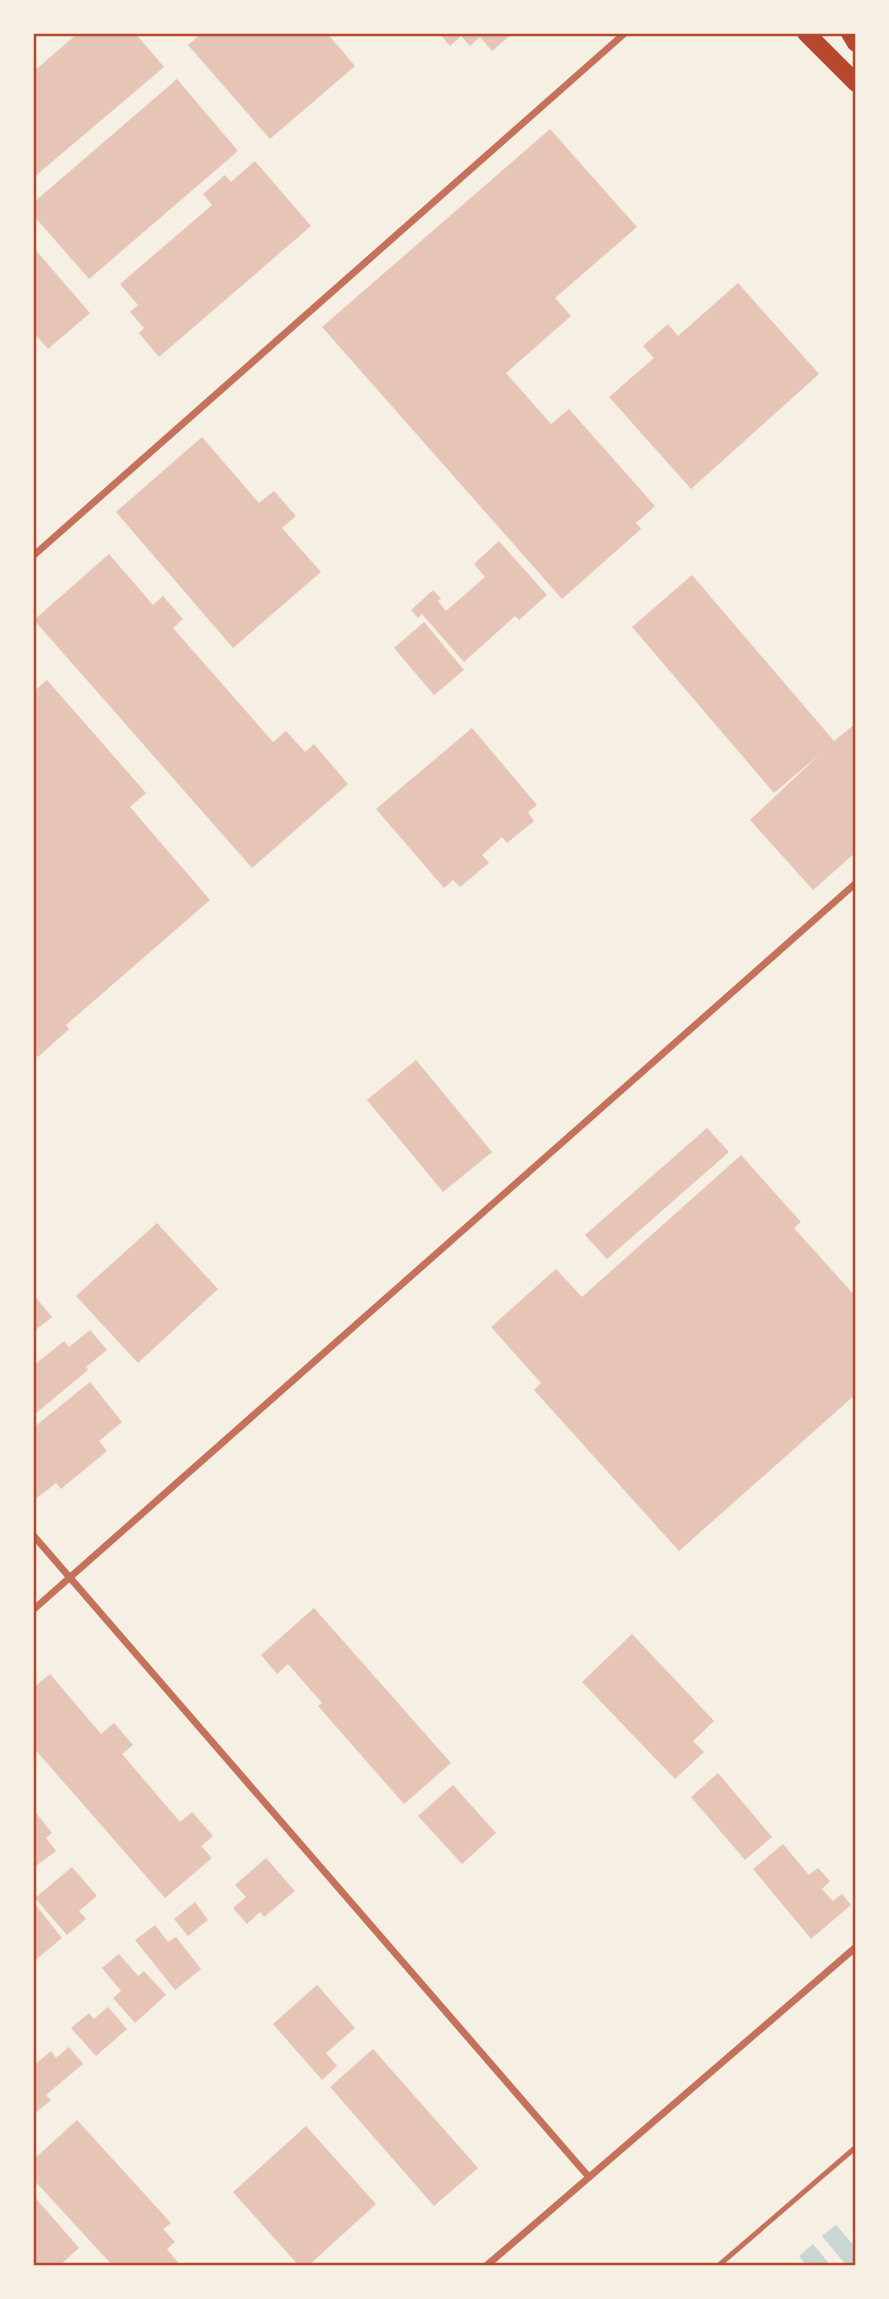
<svg xmlns="http://www.w3.org/2000/svg" width="889" height="2299" font-family="Lato,sans-serif">
	<style>
		.water { fill: #c9d6d2 }
		.building { fill: #e6c5b7 }
		.lines { fill: none; stroke-linecap: round; stroke-linejoin: round }
		.service { stroke: #c5725c; stroke-width: 5 }
		.minor { stroke: #c5725c; stroke-width: 7 }
		.primary { stroke: #b5482f; stroke-width: 18 }
		.neatline { fill: none; stroke: #b5482f; stroke-width: 2.5 }
	</style>
	<rect width="100%" height="100%" fill="#f6efe4"/>
	<g class="water">
		<path d="M836,2225L856,2248V2266H847L822,2236Z"/>
		<path d="M813,2244L831,2266H807L799,2256Z"/>
	</g>
	<g class="building">
		<path d="M78,33H135L164,67L33,178V72Z"/>
		<path d="M202,33H327L355,66L270,139L188,45Z"/>
		<path d="M439,33H513L492,51L480,37L470,46L461,36L450,46Z"/>
		<path d="M177,79L238,151L89,279L33,215V203Z"/>
		<path d="M550,129L637,227L555,298L571,316L506,373L551,424L569,409L655,506L636,523L641,529L562,599L322,327Z"/>
		<path d="M255,161L311,226L159,357L139,333L144,328L130,312L138,305L120,284L212,205L203,194L225,175L231,182Z"/>
		<path d="M33,247L90,313L48,349L33,332Z"/>
		<path d="M738,283L819,374L691,489L609,397L654,358L643,346L668,324L678,336Z"/>
		<path d="M202,437L259,503L274,491L296,516L282,528L321,572L233,648L116,512Z"/>
		<path d="M499,541L547,595L519,620L515,616L464,662L422,614L418,618L411,610L433,590L441,599L438,601L446,611L485,577L474,564Z"/>
		<path d="M109,554L153,605L163,596L183,619L173,628L273,742L286,731L305,752L314,744L348,784L252,868L34,620Z"/>
		<path d="M692,575L834,741L856,723V852L813,890L750,820L820,754L774,793L632,627Z"/>
		<path d="M424,622L464,670L434,695L394,648Z"/>
		<path d="M47,680L146,793L130,807L210,900L66,1025L69,1029L38,1057L33,1051V692Z"/>
		<path d="M472,728L537,805L528,812L534,821L507,843L502,837L482,855L489,863L460,887L453,880L444,888L376,809Z"/>
		<path d="M416,1060L492,1152L443,1192L367,1100Z"/>
		<path d="M707,1128L729,1152L607,1259L585,1235Z"/>
		<path d="M741,1155L801,1222L794,1228L856,1297V1394L679,1551L534,1390L541,1383L491,1327L556,1269L582,1297Z"/>
		<path d="M157,1223L218,1289L138,1363L76,1296Z"/>
		<path d="M33,1294L52,1317L33,1332Z"/>
		<path d="M90,1330L107,1350L86,1367L88,1370L35,1414L33,1411V1366L64,1341L69,1347Z"/>
		<path d="M90,1382L122,1422L99,1441L107,1451L61,1489L56,1483L37,1498L33,1494V1428Z"/>
		<path d="M314,1608L451,1763L404,1804L318,1706L322,1703L288,1664L277,1674L261,1655Z"/>
		<path d="M632,1634L714,1721L693,1741L704,1752L675,1779L582,1682Z"/>
		<path d="M50,1674L101,1734L114,1723L133,1745L122,1754L180,1822L192,1812L213,1836L201,1846L212,1858L165,1898L33,1747V1688Z"/>
		<path d="M718,1773L772,1837L745,1860L691,1797Z"/>
		<path d="M453,1785L496,1833L462,1864L418,1816Z"/>
		<path d="M33,1809L52,1833L46,1838L56,1851L33,1868Z"/>
		<path d="M783,1844L809,1875L818,1868L830,1881L822,1889L833,1901L842,1894L851,1905L811,1939L753,1869Z"/>
		<path d="M266,1858L295,1891L264,1917L260,1912L247,1924L233,1908L246,1897L235,1885Z"/>
		<path d="M72,1867L97,1896L79,1911L86,1919L67,1935L35,1898Z"/>
		<path d="M195,1902L208,1920L188,1936L174,1919Z"/>
		<path d="M35,1904L62,1938L33,1962V1905Z"/>
		<path d="M155,1925L168,1942L176,1937L201,1969L175,1990L135,1940Z"/>
		<path d="M119,1954L138,1976L144,1971L166,1995L135,2023L113,1998L121,1991L102,1968Z"/>
		<path d="M317,1985L355,2028L326,2053L337,2066L322,2080L273,2024Z"/>
		<path d="M108,2007L127,2029L96,2056L71,2028L89,2013L94,2019Z"/>
		<path d="M69,2047L83,2064L46,2095L51,2100L33,2115V2066L51,2051L56,2058Z"/>
		<path d="M373,2049L478,2168L434,2206L330,2087Z"/>
		<path d="M77,2120L171,2223L163,2229L175,2242L167,2249L181,2266H113L33,2179V2160Z"/>
		<path d="M306,2126L376,2204L308,2266H299L233,2192Z"/>
		<path d="M33,2195L79,2248L59,2266H33Z"/>
	</g>
	<g class="lines">
		<path class="service" d="M718,2266L856,2147"/>
		<g class="minor">
			<path d="M33,556L625,33"/>
			<path d="M33,1535L588,2176"/>
			<path d="M33,1610L856,883"/>
			<path d="M486,2266L856,1947"/>
		</g>
		<g class="primary">
			<path d="M806,33L856,83"/>
			<path d="M850,33L856,43"/>
		</g>
	</g>
	<rect width="889" height="2299" fill="none" stroke="#f6efe4" stroke-width="70"/>
	<rect x="35" y="35" width="819" height="2229" class="neatline"/>
</svg>
